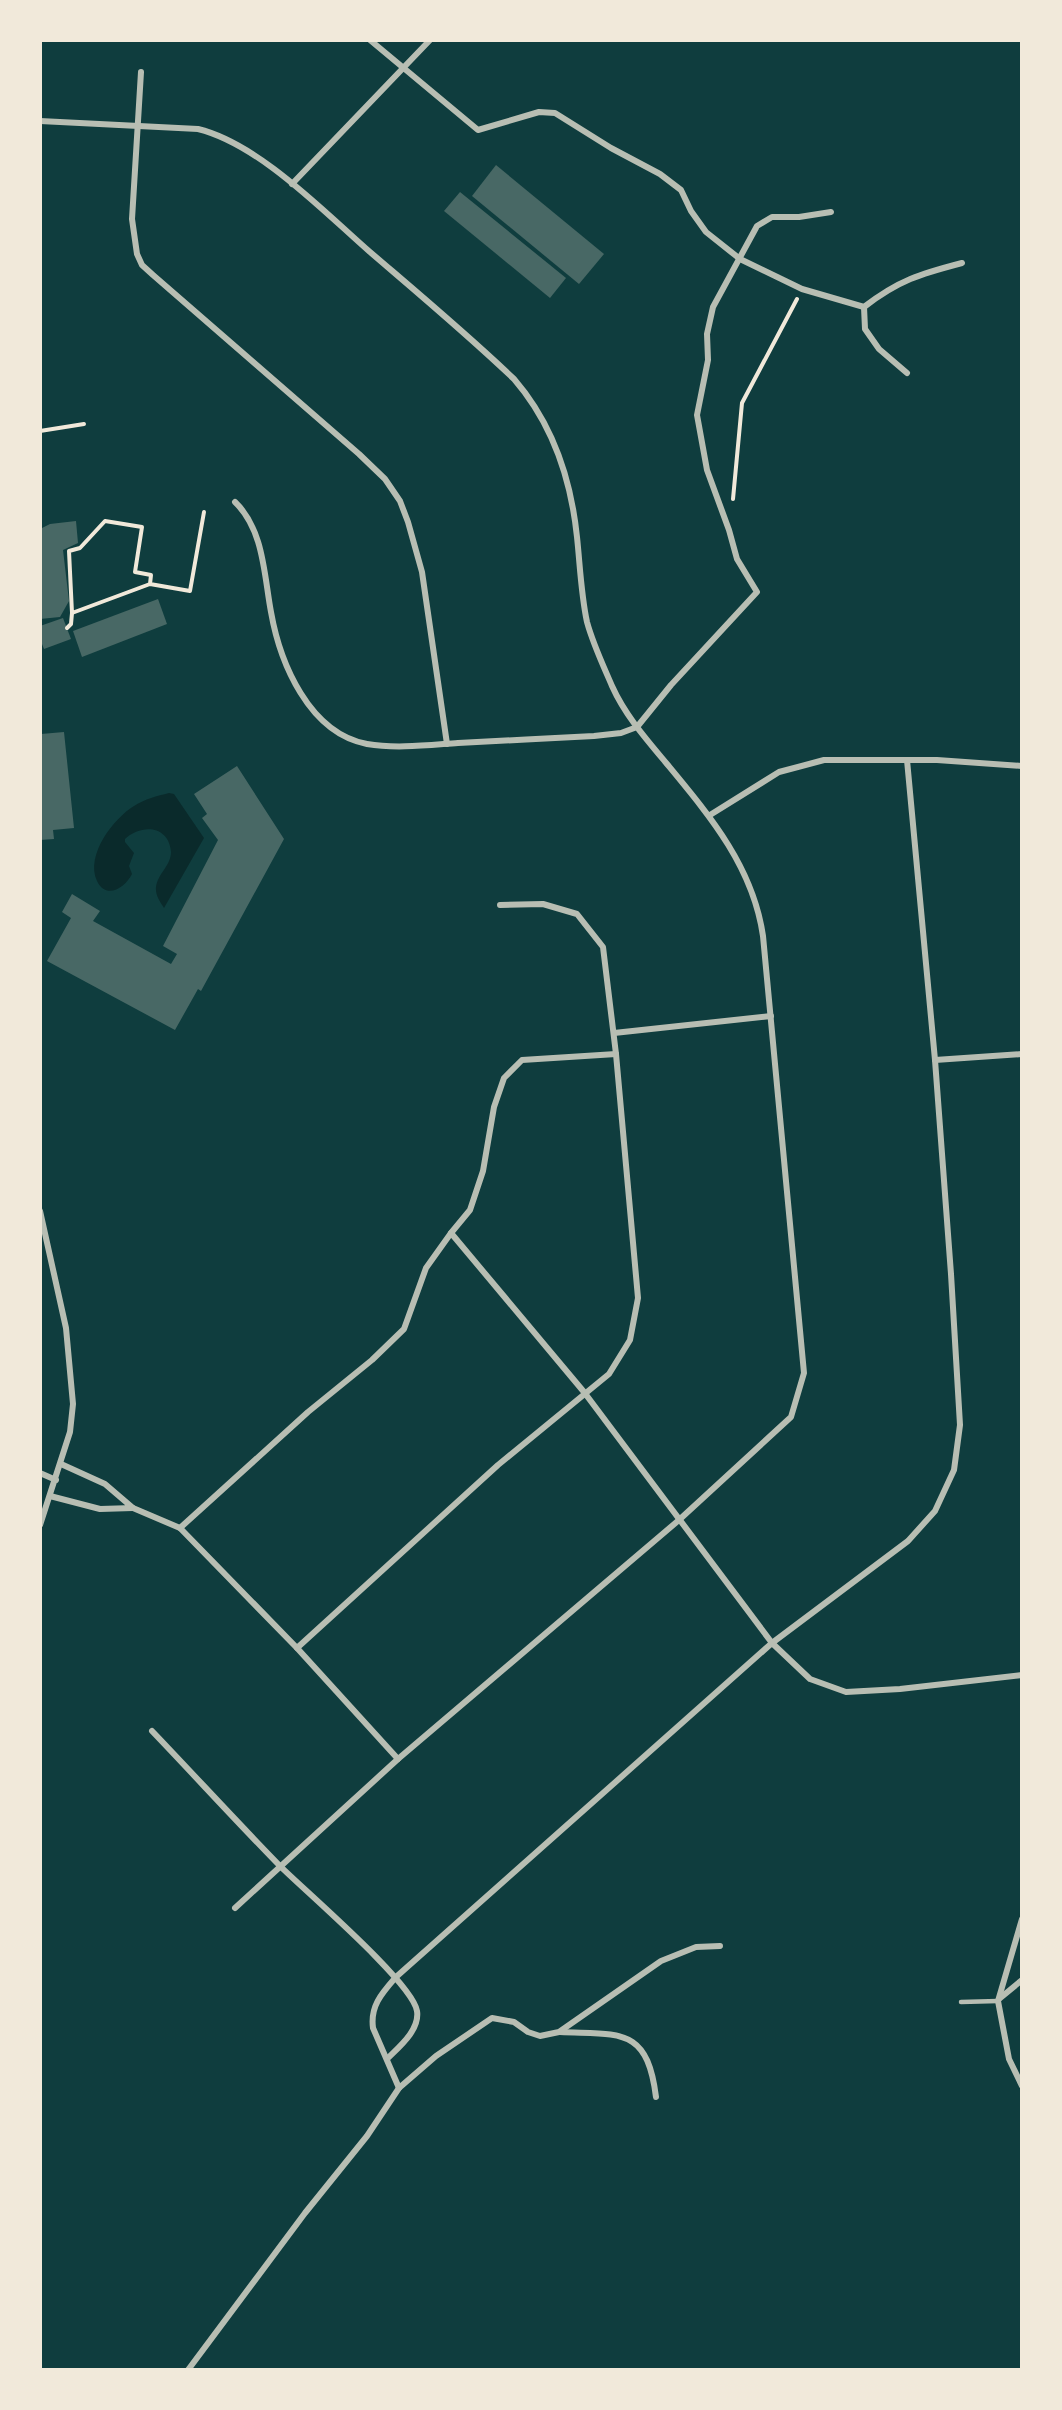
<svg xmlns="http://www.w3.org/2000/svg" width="1062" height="2410" font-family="Jost,sans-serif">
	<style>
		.water { fill: #0a2a2b }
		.building { fill: #486865 }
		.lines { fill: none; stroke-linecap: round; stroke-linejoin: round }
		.path { stroke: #f1e9da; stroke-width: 4 }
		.service { stroke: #b8beb3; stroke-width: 4.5 }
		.minor { stroke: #b8beb3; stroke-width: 6 }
	</style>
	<rect width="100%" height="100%" fill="#0f3d3e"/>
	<path class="water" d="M169,793L174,794L204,838L164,908C161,903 157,898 156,891C155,875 171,867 171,852C169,825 141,824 125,839V842L134,853L129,866L132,874C125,888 106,900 97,881C85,855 114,818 134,806C145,799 157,796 169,793Z"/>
	<g class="building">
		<path d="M496,165L604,254L579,284L472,196Z"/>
		<path d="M460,192L566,278L550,298L444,211Z"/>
		<path d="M76,521L78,543L63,550L69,601L60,617L40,619V529L50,524Z"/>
		<path d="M158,599L167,624L82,657L73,631Z"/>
		<path d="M63,618L71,639L44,649L40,639V626Z"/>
		<path d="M64,732L74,828L53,830L54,839L40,840L41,734Z"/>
		<path d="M237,766L284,839L201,991L198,989L175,1030L47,961L71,918L62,912L72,894L100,911L93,921L171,964L177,954L163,946L218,840L202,818L207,814L194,794Z"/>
	</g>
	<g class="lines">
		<g class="path">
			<path d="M40,431L84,424"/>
			<path d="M733,499L742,403L797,299"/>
			<path d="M150,584L151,575L135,572L142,527L105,521L80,548L69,551L72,613L150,584L190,591L204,512"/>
			<path d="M67,628L71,624L72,613"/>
		</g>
		<path class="service" d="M961,2002L998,2001"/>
		<g class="minor">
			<path d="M370,40L478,130L539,112L555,113L611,148L660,174L681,190L691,211L706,232L740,259L802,289L864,307C899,280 920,274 962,263"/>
			<path d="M141,72L132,219L137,254L142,265L153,275L359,454L385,479L400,501L408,522L422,572L447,744"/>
			<path d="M40,121L198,129C259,144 323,211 370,252C419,294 468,335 514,379C552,423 571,479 577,537C580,565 581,594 587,622C593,644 603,665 612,686C625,715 646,739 667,764C710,816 753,867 763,936L804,1373L791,1417L679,1520L398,1759L235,1908"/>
			<path d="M292,184L430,40"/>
			<path d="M864,307L865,329L879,349L907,373"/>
			<path d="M235,502C264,530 264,575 271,612C280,663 309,733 367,744C396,749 429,745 458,743C503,741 549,738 594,736L621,733L637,727L671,685L757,592L737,559L729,530L707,470L697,415L708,360L707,334L713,307L757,226L772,217H799L831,212"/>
			<path d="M710,815L779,772L824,760H937L1022,766"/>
			<path d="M614,1033L771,1016"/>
			<path d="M935,1060L1022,1054"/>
			<path d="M40,1211L66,1328L73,1404L70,1432L40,1525"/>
			<path d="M451,1233L584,1392L772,1643L810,1679L846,1692L900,1689L1022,1675"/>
			<path d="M40,1473L56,1480"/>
			<path d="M50,1496L100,1509L133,1508L105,1484L61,1464"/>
			<path d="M133,1508L180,1528L297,1648L398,1759"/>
			<path d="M180,1528L308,1412L372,1360L404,1329L426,1268L451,1233L470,1210L483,1171L494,1107L504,1078L522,1060L616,1054"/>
			<path d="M297,1648L498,1465L609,1374L630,1340L638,1298L616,1054L603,947L577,914L543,904L500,905"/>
			<path d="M152,1731C195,1776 237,1822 280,1866C305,1891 413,1983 417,2011C420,2030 399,2047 387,2059"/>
			<path d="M1022,1919L998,2001L1009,2059L1022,2086"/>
			<path d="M999,1999L1022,1980"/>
			<path d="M560,2032C620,2035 647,2026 656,2097"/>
			<path d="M399,2088L373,2028C370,2006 382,1993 396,1977L772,1643L908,1541L935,1511L954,1470L960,1425L951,1274L935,1060L907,760"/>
			<path d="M188,2370L305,2213L367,2136L399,2088L436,2056L492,2018L514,2022L528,2032L540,2036L559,2032L661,1961L696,1947L720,1946"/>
		</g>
	</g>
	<rect width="1062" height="2410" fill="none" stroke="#f1e9da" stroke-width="84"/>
</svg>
